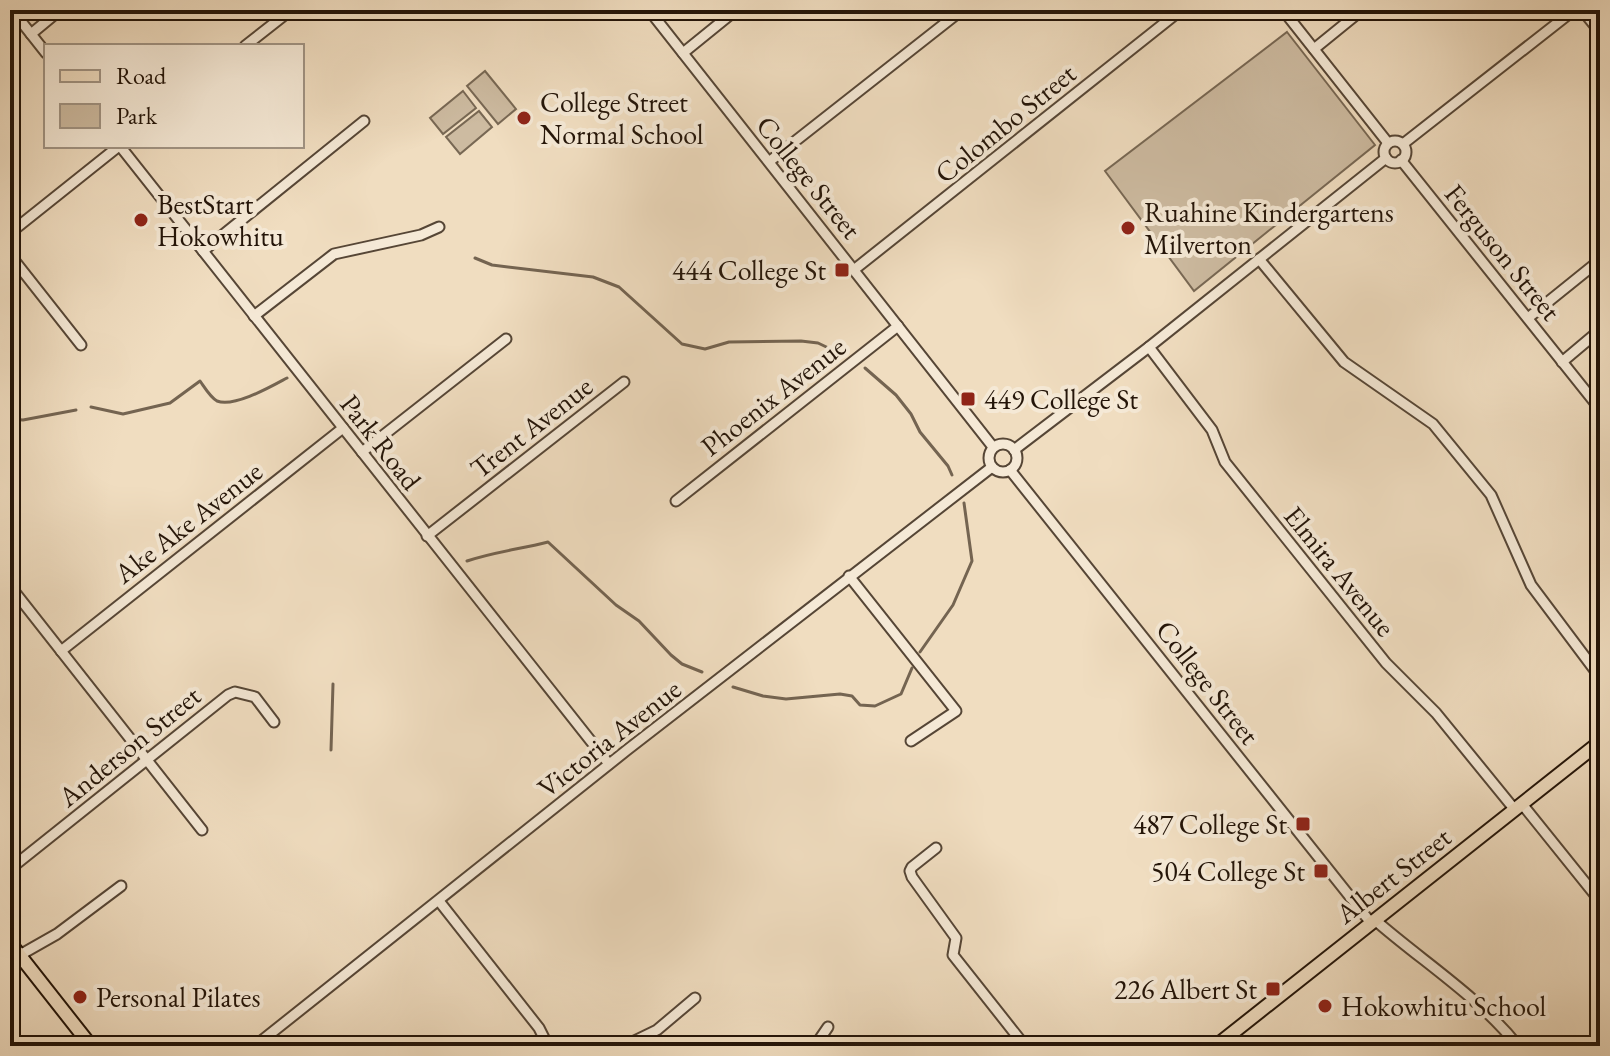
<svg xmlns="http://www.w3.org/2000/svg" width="1610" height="1056" font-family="'EB Garamond',serif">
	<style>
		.green { fill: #cdbba1; stroke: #786854; stroke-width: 2 }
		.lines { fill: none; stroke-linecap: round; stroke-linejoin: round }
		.stream { stroke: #746451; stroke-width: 3 }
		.minor-casing { stroke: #564636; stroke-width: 13 }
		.major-casing { stroke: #231408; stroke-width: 16 }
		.minor { stroke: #f5e9d6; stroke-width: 9 }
		.major { stroke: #f0ddc0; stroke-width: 12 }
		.poi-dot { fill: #8f2418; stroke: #f5e9d6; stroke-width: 3 }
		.labels { text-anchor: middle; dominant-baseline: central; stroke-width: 8; stroke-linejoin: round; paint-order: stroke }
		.poi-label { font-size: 28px; fill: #231408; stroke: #f5e9d6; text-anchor: start }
		.street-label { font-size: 28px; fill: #231408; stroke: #f5e9d6 }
	</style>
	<rect width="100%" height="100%" fill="#f0ddc0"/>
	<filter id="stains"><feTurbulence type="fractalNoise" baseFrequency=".0025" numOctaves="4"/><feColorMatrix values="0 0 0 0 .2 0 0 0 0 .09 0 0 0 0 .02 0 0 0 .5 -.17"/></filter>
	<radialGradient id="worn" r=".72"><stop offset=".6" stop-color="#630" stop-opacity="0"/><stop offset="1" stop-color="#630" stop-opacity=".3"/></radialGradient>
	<g class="green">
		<path d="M1287,32L1375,145L1194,291L1105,171Z"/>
		<path d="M485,71L516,109L498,124L467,86Z"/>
		<path d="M463,91L476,108L443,134L430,118Z"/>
		<path d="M479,111L492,127L460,154L446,137Z"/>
	</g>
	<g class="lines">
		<g class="stream">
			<path d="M475,258L492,265L593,277L619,287L682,344L705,349L729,342L801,341L818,343L841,354"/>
			<path d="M865,368L896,395L911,414L920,432L948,466L952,475"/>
			<path d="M91,407L123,414L170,403L200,381C205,388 210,397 217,401C234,408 272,386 287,378"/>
			<path d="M10,419L23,420L76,410"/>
			<path d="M467,561C493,552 521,549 548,542L616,605L639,621L671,655L682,664L702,672"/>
			<path d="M920,652L953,605L972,561L964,503"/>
			<path d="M733,687L763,696L786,699L840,694L852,696L860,705L875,706L901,694L912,668"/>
			<path d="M331,750L333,684"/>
		</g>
		<defs>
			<g id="minor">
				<path d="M12,10L46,53"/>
				<path d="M649,10L993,447"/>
				<path d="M1283,10L1388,143"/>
				<path d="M1582,10L1600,32"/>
				<path d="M31,34L60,10"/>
				<path d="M245,46L291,10"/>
				<path d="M1314,49L1362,10"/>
				<path d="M683,53L736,10"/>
				<circle cx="1395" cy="152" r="11"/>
				<path d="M1403,144L1574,10"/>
				<path d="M120,146L609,764"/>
				<path d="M1401,160L1600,409"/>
				<path d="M770,161L962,10"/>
				<path d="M10,233L119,146"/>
				<path d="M203,251L364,121"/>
				<path d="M10,255L81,345"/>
				<path d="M1259,259L1344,362L1433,424L1491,495L1531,585L1600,677"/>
				<path d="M855,269L1181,10"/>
				<path d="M254,316L334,254L421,235L439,227"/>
				<path d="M1528,318L1600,260"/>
				<path d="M1149,347L1212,430L1225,462L1386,663L1436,713L1515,810"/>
				<path d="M1562,362L1600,330"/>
				<circle cx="1003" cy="458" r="14"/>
				<path d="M1014,450L1149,347L1386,158"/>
				<path d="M362,452L506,339"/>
				<path d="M1010,470L1371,923"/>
				<path d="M676,501L898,326"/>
				<path d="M427,536L624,382"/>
				<path d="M849,576L956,711L911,741"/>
				<path d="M10,586L202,830"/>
				<path d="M61,651L343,428"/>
				<path d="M1522,804L1600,901"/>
				<path d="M936,848L912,867L910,871L912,877L956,938L953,955L1025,1046"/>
				<path d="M10,869L228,695L235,692L255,697L274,722"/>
				<path d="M439,901L539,1028L548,1046"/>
				<path d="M1375,920C1423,962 1478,996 1518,1046"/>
				<path d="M20,955L57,934L121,886"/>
				<path d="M255,1046L627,750L992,467"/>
				<path d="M624,1046L657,1030L695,998"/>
				<path d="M815,1046L828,1027"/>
			</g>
			<g id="major">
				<path d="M10,943L91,1046"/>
				<path d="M1216,1046L1600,742"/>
			</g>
		</defs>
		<use href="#minor" class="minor-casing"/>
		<use href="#major" class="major-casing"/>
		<use href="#minor" class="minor"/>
		<use href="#major" class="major"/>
	</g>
	<g class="poi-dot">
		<circle cx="524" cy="118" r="8"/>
		<circle cx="141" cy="220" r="8"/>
		<circle cx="1128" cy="228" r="8"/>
		<rect x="834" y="262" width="16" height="16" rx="4"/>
		<rect x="960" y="391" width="16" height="16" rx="4"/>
		<rect x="1295" y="816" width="16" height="16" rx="4"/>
		<rect x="1313" y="863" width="16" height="16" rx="4"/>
		<rect x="1265" y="981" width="16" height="16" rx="4"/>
		<circle cx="80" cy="997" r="8"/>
		<circle cx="1325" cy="1006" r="8"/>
	</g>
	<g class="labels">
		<g class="poi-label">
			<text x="540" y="102">College Street<tspan x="540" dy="32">Normal School</tspan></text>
			<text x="157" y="204">BestStart<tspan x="157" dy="32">Hokowhitu</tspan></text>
			<text x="1144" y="212">Ruahine Kindergartens<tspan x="1144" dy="32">Milverton</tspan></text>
			<text x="826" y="270" text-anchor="end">444 College St</text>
			<text x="984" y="399">449 College St</text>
			<text x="1287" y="824" text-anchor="end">487 College St</text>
			<text x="1305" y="871" text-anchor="end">504 College St</text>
			<text x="1257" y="989" text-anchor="end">226 Albert St</text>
			<text x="96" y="997">Personal Pilates</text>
			<text x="1341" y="1006">Hokowhitu School</text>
		</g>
		<g class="street-label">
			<text transform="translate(1005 123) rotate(-39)">Colombo Street</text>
			<text transform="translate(809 177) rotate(51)">College Street</text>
			<text transform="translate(1503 252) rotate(51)">Ferguson Street</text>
			<text transform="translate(773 396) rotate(-38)">Phoenix Avenue</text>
			<text transform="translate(531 427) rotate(-38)">Trent Avenue</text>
			<text transform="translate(381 442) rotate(52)">Park Road</text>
			<text transform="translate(188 522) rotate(-38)">Ake Ake Avenue</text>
			<text transform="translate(1340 571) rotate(51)">Elmira Avenue</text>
			<text transform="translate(1208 682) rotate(52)">College Street</text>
			<text transform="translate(609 738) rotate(-38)">Victoria Avenue</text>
			<text transform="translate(129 746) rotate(-39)">Anderson Street</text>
			<text transform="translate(1393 875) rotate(-38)">Albert Street</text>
		</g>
	</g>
	<rect width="1610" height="1056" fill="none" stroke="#f0ddc0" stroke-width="40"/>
	<rect x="12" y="12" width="1586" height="1032" fill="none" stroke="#231408" stroke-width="4"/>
	<rect x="20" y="20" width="1570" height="1016" fill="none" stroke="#231408" stroke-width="2"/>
	<rect x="44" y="44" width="260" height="104" fill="#f5e9d6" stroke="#a19484" stroke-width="2"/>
	<rect x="60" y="70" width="40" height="12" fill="#f0ddc0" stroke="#a19484" stroke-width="2"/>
	<text x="116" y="84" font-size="24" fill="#231408">Road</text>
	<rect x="60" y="104" width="40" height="24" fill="#cdbba1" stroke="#a19484" stroke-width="2"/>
	<text x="116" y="124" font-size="24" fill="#231408">Park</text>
	<rect width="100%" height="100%" filter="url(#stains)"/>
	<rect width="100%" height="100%" fill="url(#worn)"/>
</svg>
